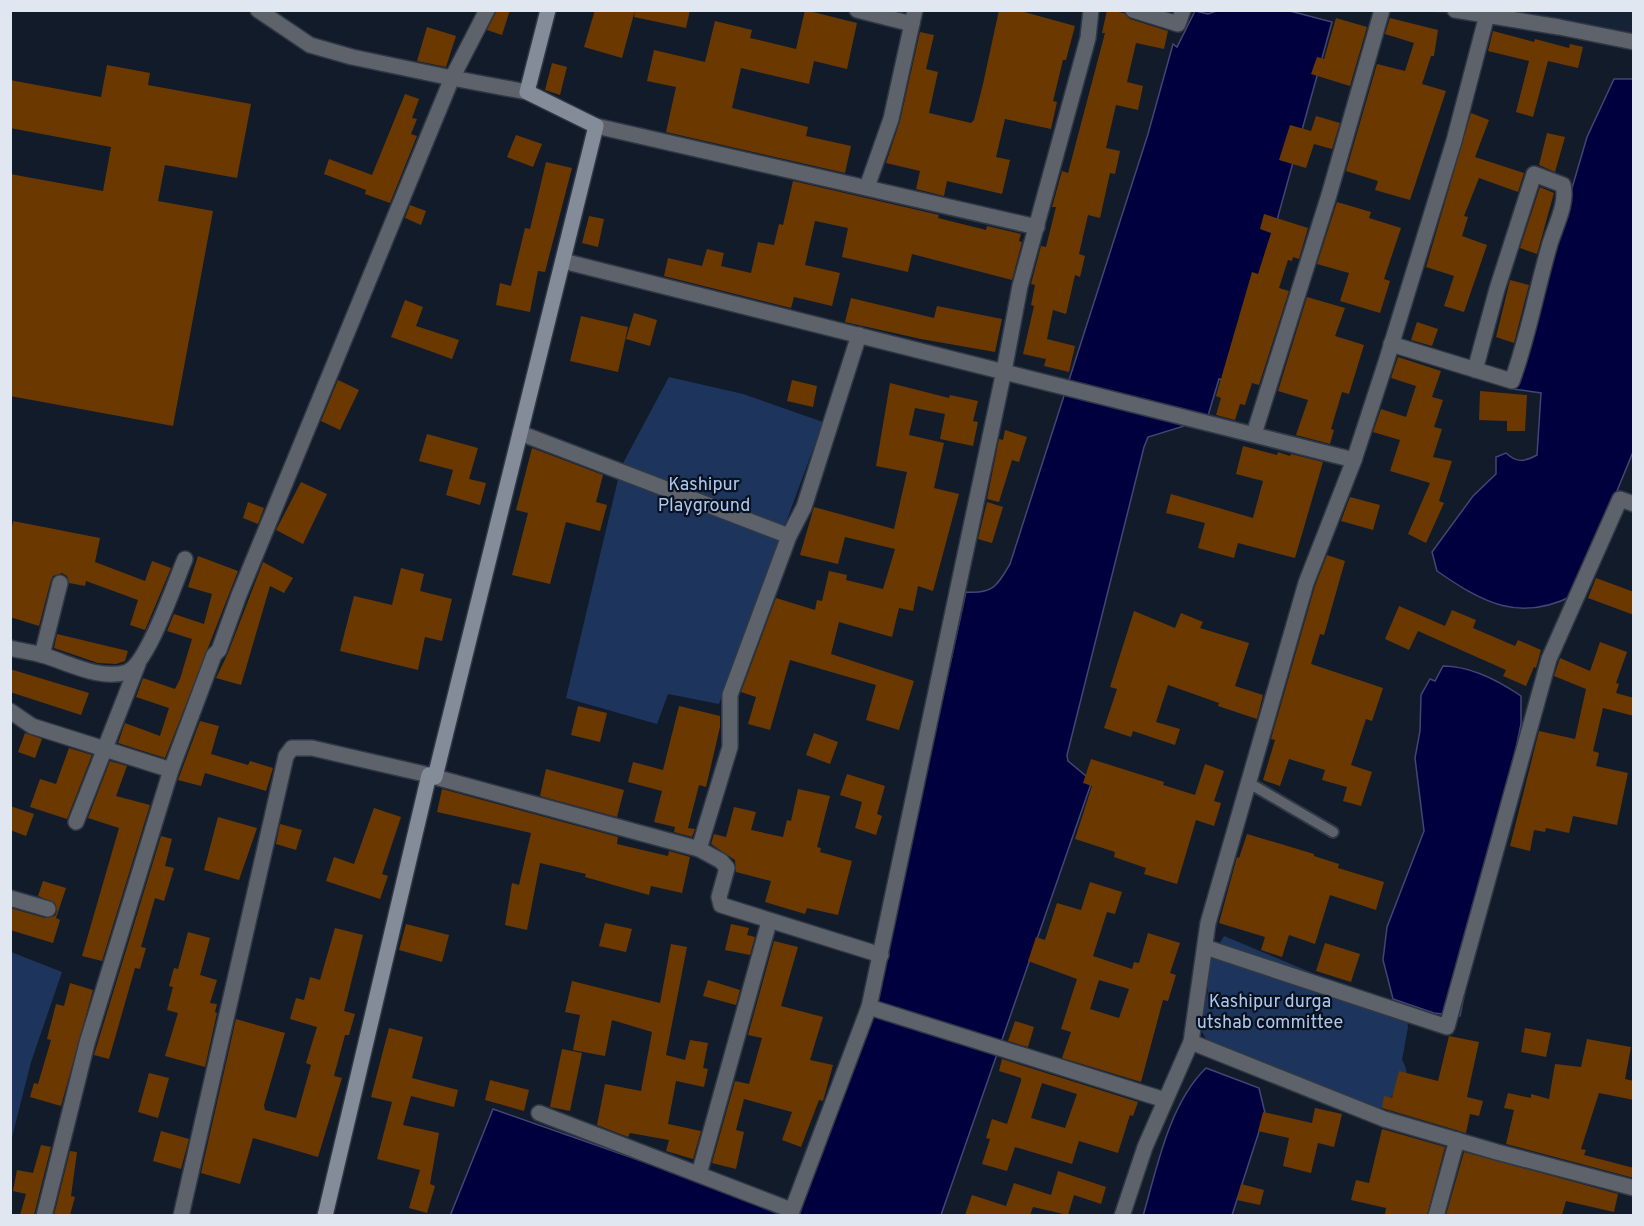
<svg xmlns="http://www.w3.org/2000/svg" width="1644" height="1226" font-family="Overpass,sans-serif">
	<style>
		.built { fill: #162337 }
		.green { fill: #1d355c }
		.water { fill: #00003f; stroke: #434574; stroke-width: 1.5 }
		.building { fill: #6b3900; fill-rule: evenodd }
		.lines { fill: none; stroke-linecap: round; stroke-linejoin: round }
		.lane-casing { stroke: #2f3846; stroke-width: 14 }
		.street-casing { stroke: #2f3846; stroke-width: 18 }
		.secondary-casing { stroke: #2f3846; stroke-width: 18 }
		.lane { stroke: #5e636b; stroke-width: 10 }
		.street { stroke: #5e636b; stroke-width: 15 }
		.secondary { stroke: #848c99; stroke-width: 15 }
		.labels { text-anchor: middle; dominant-baseline: central; stroke-width: 4.5; stroke-linejoin: round; paint-order: stroke }
		.park-label { font-size: 18px; fill: #afc7ed; stroke: #091220 }
	</style>
	<rect width="100%" height="100%" fill="#121b2a"/>
	<path class="built" d="M1425,11H1633V47H1630Z"/>
	<g class="green">
		<path d="M669,377L743,394L823,422L719,704L668,694L657,724L566,698L621,467Z"/>
		<path d="M1224,936L1406,1012L1408,1027L1402,1060C1412,1077 1403,1078 1394,1093C1391,1097 1390,1102 1387,1106L1377,1110L1216,1045L1206,1039L1199,1026L1208,992L1207,965Z"/>
		<path d="M11,952L62,972L31,1062L11,1141Z"/>
	</g>
	<g class="water">
		<path d="M1219,10L1290,11L1332,22L1232,382L1219,379L1207,419L1148,437L1144,447L1067,755L1068,761L1092,781L941,1215L799,1216L886,955L966,592C993,594 997,586 1010,564L1148,134L1173,44L1177,47L1195,11L1208,14Z"/>
		<path d="M1614,79H1633V452L1574,595C1520,623 1483,603 1437,571L1432,552L1473,496L1496,474V457L1506,453C1517,463 1524,462 1537,455L1541,393L1513,389L1587,137Z"/>
		<path d="M1443,666C1471,666 1499,681 1521,696V724L1460,1016L1434,1013L1393,999L1383,960L1387,927L1424,831L1415,758L1420,731L1421,695L1430,679L1435,681Z"/>
		<path d="M1206,1068L1259,1088L1265,1113L1232,1215L1143,1216C1157,1168 1169,1104 1206,1068Z"/>
		<path d="M493,1109L795,1215L450,1216Z"/>
	</g>
	<g class="building">
		<path d="M497,10H510L502,35L487,30Z"/>
		<path d="M595,10H635L622,58L584,47Z"/>
		<path d="M635,10H690L686,28L634,17Z"/>
		<path d="M805,10L857,23L847,69L814,61L809,84L741,68L732,108L808,127L806,136L851,146L845,173L666,132L676,87L647,81L654,50L705,62L715,21L752,30L750,38L796,49Z"/>
		<path d="M999,10H1017L1075,26L1066,60H1063L1053,101L1057,102L1051,129L1005,119L996,157L1010,160L1002,194L947,181L944,196L916,189L920,171L886,163L900,121L920,32L934,35L926,69L938,72L929,113L971,123L974,120L983,84Z"/>
		<path d="M1107,10L1124,13L1130,19L1168,31L1164,49L1136,43L1127,82L1143,86L1138,110L1116,105L1106,148L1120,151L1115,174L1110,173L1100,218L1088,215L1079,254L1085,256L1080,277L1075,275L1066,314L1053,310L1047,339L1075,346L1069,372L1044,366L1046,359L1023,354L1034,306L1031,305L1035,285L1031,284L1041,246L1046,247L1056,207H1052L1062,171L1068,173L1105,33H1102Z"/>
		<path d="M1336,18L1367,27L1350,86L1311,74L1317,57L1324,59Z"/>
		<path d="M1390,18L1438,30L1434,56H1431L1422,84L1446,91L1410,200L1375,190L1378,181L1346,171L1377,64L1405,71L1414,43L1385,34Z"/>
		<path d="M427,27L456,36L446,67L417,61Z"/>
		<path d="M1493,31L1534,42L1535,39L1569,48L1570,44L1583,47L1578,68L1548,61L1533,117L1516,112L1529,61L1488,51Z"/>
		<path d="M552,63L567,67L560,95L545,90Z"/>
		<path d="M107,65L150,73L148,85L251,104L237,178L165,165L158,201L213,211L173,426L10,396V174L103,191L111,147L10,128V80L101,97Z"/>
		<path d="M405,94L419,99L412,118L417,119L411,134L417,136L390,203L365,194L366,190L324,174L329,159L372,175Z"/>
		<path d="M1471,113L1489,120L1475,157L1524,173L1518,192L1479,178L1464,216L1468,217L1462,236L1487,245L1464,312L1444,306L1454,276L1426,267Z"/>
		<path d="M1316,116L1340,123L1332,149L1314,144L1306,168L1279,160L1290,125L1311,131Z"/>
		<path d="M1547,133L1565,137L1555,172L1539,165Z"/>
		<path d="M516,135L542,144L533,167L507,157Z"/>
		<path d="M546,162L572,168L545,272L538,271L530,312L496,305L500,283L511,286L525,228L530,229Z"/>
		<path d="M793,181L939,215L938,218L986,230L987,226L1021,234L1019,241L1022,242L1012,280L912,254L908,272L842,257L848,228L815,221L805,265L840,273L832,306L794,297L791,308L664,276L668,258L702,266L707,249L724,253L721,266L751,273L758,242L774,245L779,224L783,225Z"/>
		<path d="M1540,187L1554,193L1537,254L1520,248Z"/>
		<path d="M1337,202L1371,212L1369,218L1401,228L1384,279L1390,281L1380,313L1340,301L1349,273L1317,264Z"/>
		<path d="M410,205L426,211L421,225L405,218Z"/>
		<path d="M1264,214L1308,228L1299,259L1293,257L1292,261L1288,260L1279,288L1289,291L1259,385L1252,383L1245,405L1240,404L1235,420L1216,415L1221,398L1216,396L1252,272L1258,274L1271,233L1260,229Z"/>
		<path d="M589,216L604,219L598,247L582,243Z"/>
		<path d="M1510,280L1529,285L1514,343L1496,337Z"/>
		<path d="M1307,297L1345,308L1335,336L1364,345L1349,394L1342,392L1331,429L1334,430L1330,444L1296,435L1308,400L1278,391Z"/>
		<path d="M851,298L934,318L937,306L1002,319L995,352L921,339L845,322Z"/>
		<path d="M405,300L423,307L416,326L459,340L452,359L391,337Z"/>
		<path d="M634,313L657,320L650,346L626,339Z"/>
		<path d="M581,316L628,327L618,372L570,361Z"/>
		<path d="M1417,322L1438,329L1432,346L1411,340Z"/>
		<path d="M1398,357L1441,371L1432,397L1443,400L1434,427L1442,429L1433,457L1452,461L1439,501L1444,503L1426,543L1408,534L1430,483L1390,471L1400,440L1373,432L1381,409L1406,417L1416,386L1391,378Z"/>
		<path d="M338,380L359,390L340,430L321,421Z"/>
		<path d="M792,380L817,386L813,407L787,401Z"/>
		<path d="M890,383L949,398L950,395L978,401L973,421L978,422L973,446L940,439L945,414L915,408L909,435L944,443L934,488L959,494L933,591L918,586L913,611L899,608L892,637L839,622L831,654L914,681L899,730L866,720L876,685L790,660L770,730L748,724L756,697L741,692L776,598L815,610L817,600L822,601L829,571L847,575L846,580L883,589L895,549L845,537L838,564L800,555L814,507L894,529L907,472L876,466Z"/>
		<path d="M1480,391L1527,395L1525,431H1507V421L1479,420Z"/>
		<path d="M1005,430L1027,437L1019,462L1012,460L999,502L987,499L999,439L1003,440Z"/>
		<path d="M427,434L478,448L469,479L486,483L480,505L446,495L453,470L419,461Z"/>
		<path d="M1243,446L1277,455L1278,452L1290,456L1291,454L1323,462L1295,558L1238,543L1234,558L1198,548L1205,523L1166,513L1171,494L1253,518L1263,481L1236,474Z"/>
		<path d="M532,448L603,475L596,502L607,505L600,531L566,522L550,584L512,575L528,513L516,510Z"/>
		<path d="M301,482L327,494L303,544L276,530Z"/>
		<path d="M1350,497L1380,505L1373,530L1341,521Z"/>
		<path d="M248,502L264,508L258,524L243,518Z"/>
		<path d="M987,502L1003,507L992,543L978,539Z"/>
		<path d="M13,521L100,538L95,562L145,581L152,561L171,568L145,630L130,625L138,600L86,581L85,586L69,583L67,576L62,573L53,576L51,580L39,626L10,617V541Z"/>
		<path d="M1327,555L1345,561L1324,635L1320,634L1311,664L1383,688L1372,721L1366,719L1351,765L1372,772L1361,806L1343,801L1347,787L1322,780L1325,770L1289,759L1280,786L1263,780L1275,740L1271,739L1315,586Z"/>
		<path d="M198,556L238,571L165,758L118,743L125,723L160,736L169,708L136,697L143,678L175,689L180,679L192,639L167,631L174,614L204,624L212,594L188,587Z"/>
		<path d="M263,562L293,578L284,593L270,586L241,685L216,678L228,653Z"/>
		<path d="M401,568L424,574L420,591L452,599L442,641L425,637L418,670L340,651L354,596L392,605Z"/>
		<path d="M1596,578L1634,592V615L1588,598Z"/>
		<path d="M1399,606L1445,626L1452,610L1476,620L1473,628L1515,646L1518,640L1541,650L1536,668L1534,667L1526,686L1503,676L1506,670L1418,631L1409,650L1385,639Z"/>
		<path d="M1134,611L1175,628L1181,613L1203,622L1200,628L1249,643L1235,686L1263,695L1257,719L1218,706L1219,703L1168,685L1156,722L1180,729L1175,745L1133,731L1131,737L1104,728L1117,689L1110,687Z"/>
		<path d="M57,634L128,651L125,661L116,664L98,663L54,648Z"/>
		<path d="M1600,642L1627,652L1616,683L1619,684L1616,693L1634,698V716L1603,708L1593,751L1599,753L1596,766L1628,773L1617,825L1573,816L1569,833L1546,828L1545,832L1534,830L1530,851L1510,846L1539,731L1575,739L1586,689L1554,676L1560,658L1590,671Z"/>
		<path d="M10,669L89,693L81,715L10,692Z"/>
		<path d="M578,706L607,713L600,742L571,735Z"/>
		<path d="M679,706L720,716V727L706,787L699,785L688,828L695,829L692,837L674,832L675,827L654,822L662,791L628,782L633,762L663,770Z"/>
		<path d="M200,721L219,726L211,754L248,765L250,761L273,768L266,791L205,773L201,786L178,780Z"/>
		<path d="M25,733L42,739L35,758L18,752Z"/>
		<path d="M814,733L838,742L830,764L806,755Z"/>
		<path d="M69,748L92,755L67,819L30,807L40,779L56,784Z"/>
		<path d="M1091,759L1164,782L1163,785L1195,795L1205,764L1224,771L1214,801L1221,803L1214,826L1196,820L1177,884L1144,874L1146,868L1114,857L1115,852L1075,839L1092,786L1083,783Z"/>
		<path d="M110,761L127,766L116,796L150,805L102,961L82,956L119,828L88,818Z"/>
		<path d="M546,769L624,790L617,817L540,796Z"/>
		<path d="M847,774L885,786L877,814L882,816L876,835L855,828L862,802L840,795Z"/>
		<path d="M442,789L618,837L617,844L668,856L669,851L690,857L682,893L651,886L649,895L585,877L586,874L540,863L527,930L505,925L512,883L519,885L531,833L437,812Z"/>
		<path d="M798,789L830,796L817,847L821,848L820,852L852,861L838,915L807,908L805,914L765,902L771,881L736,872L735,860L711,844L714,834L726,837L734,807L756,812L751,830L783,837L787,820L791,821Z"/>
		<path d="M10,806L34,814L26,836L10,830Z"/>
		<path d="M374,808L401,817L382,874L388,876L380,899L326,881L334,857L354,864Z"/>
		<path d="M218,817L257,828L239,880L204,870Z"/>
		<path d="M280,824L302,830L296,850L276,844Z"/>
		<path d="M1247,834L1314,854V856L1339,864L1338,868L1384,882L1376,910L1330,895L1315,944L1289,935L1282,957L1261,950L1265,937L1219,923L1237,857L1239,858Z"/>
		<path d="M161,836L172,839L165,866L174,868L164,901L155,898L141,947L146,948L140,969L135,968L109,1059L94,1055Z"/>
		<path d="M43,881L66,888L56,918L60,920L53,943L10,930V908L45,918L55,916L57,911L55,903L38,896Z"/>
		<path d="M1090,882L1122,892L1115,914L1107,912L1093,956L1132,969L1134,962L1139,963L1148,933L1180,943L1170,973L1176,975L1168,1001L1163,1000L1141,1082L1062,1058L1071,1032L1061,1029L1077,979L1028,961L1036,937L1045,940L1057,903L1081,910ZM1099,980L1129,989L1119,1018L1090,1009Z"/>
		<path d="M605,923L632,929L626,952L599,946Z"/>
		<path d="M406,924L449,935L442,962L399,950Z"/>
		<path d="M731,924L749,928L747,935L755,937L750,955L725,950Z"/>
		<path d="M335,928L363,935L344,1011L355,1014L349,1035H345L334,1076L342,1078L318,1157L253,1138L240,1184L201,1173L236,1019L285,1033L264,1105L265,1110L296,1118L311,1065L306,1063L317,1027L290,1019L296,998L304,1000L310,977L320,980Z"/>
		<path d="M188,932L210,938L200,975L217,980L210,1003L217,1004L215,1012L217,1013L205,1067L165,1056L178,1013L167,1010L173,987L169,986L174,968L178,969Z"/>
		<path d="M774,941L798,947L781,1006L823,1017L810,1060L833,1065L823,1101L819,1100L801,1147L782,1140L792,1112L744,1099L736,1130L744,1132L736,1169L712,1163L735,1081L749,1084L762,1038L748,1035Z"/>
		<path d="M1325,943L1360,954L1351,982L1316,971Z"/>
		<path d="M671,944L687,947L666,1055L685,1060L690,1040L708,1043L703,1068L708,1069L704,1087L676,1081L668,1124L701,1131L693,1159L666,1151L669,1140L630,1133L628,1137L597,1125L605,1084L641,1091L652,1032L612,1020L605,1056L573,1050L580,1015L565,1012L572,981L660,1003Z"/>
		<path d="M708,980L740,990L736,1005L703,996Z"/>
		<path d="M70,983L93,990L61,1106L30,1097L34,1083L38,1084L51,1040L47,1039L56,1004L64,1006Z"/>
		<path d="M1015,1021L1034,1027L1028,1047L1008,1041Z"/>
		<path d="M389,1028L423,1037L412,1078L458,1090L454,1107L411,1096L403,1125L439,1133L430,1184L435,1186L427,1213L409,1208L420,1170L377,1159L392,1102L371,1097Z"/>
		<path d="M1525,1028L1551,1033L1546,1057L1521,1052Z"/>
		<path d="M1449,1036L1479,1042L1467,1097L1483,1101L1479,1116L1470,1114L1466,1133L1382,1108L1384,1096L1392,1098L1399,1071L1438,1081Z"/>
		<path d="M1587,1039L1631,1047L1625,1079L1634,1081V1100L1599,1093L1581,1149L1586,1150L1584,1155L1634,1168V1178L1506,1144L1514,1110L1504,1108L1508,1093L1531,1098V1094L1549,1099L1555,1064L1581,1067Z"/>
		<path d="M562,1049L582,1053L570,1111L550,1107Z"/>
		<path d="M1002,1059L1138,1102L1133,1116L1130,1115L1118,1153L1079,1141L1072,1164L1015,1147L1007,1171L982,1164L990,1139L986,1138L992,1119L1007,1124L1021,1081V1078L999,1071ZM1042,1083L1077,1094L1065,1128L1031,1118Z"/>
		<path d="M149,1073L169,1078L158,1118L138,1112Z"/>
		<path d="M490,1080L529,1090L524,1111L485,1100Z"/>
		<path d="M1315,1108L1342,1114L1334,1147L1318,1143L1311,1173L1283,1166L1289,1138L1258,1131L1263,1112L1312,1123Z"/>
		<path d="M1382,1129L1445,1147L1427,1215H1393L1385,1214L1386,1208L1351,1200L1356,1180L1369,1183Z"/>
		<path d="M161,1131L189,1139L181,1169L153,1161Z"/>
		<path d="M41,1145L51,1147L34,1215H20L26,1194L13,1191L17,1170L33,1173Z"/>
		<path d="M70,1151L77,1152L71,1196L75,1197L70,1215H54Z"/>
		<path d="M1464,1152L1618,1194L1614,1212L1566,1201L1562,1215H1446Z"/>
		<path d="M1058,1171L1106,1187L1101,1204L1074,1195L1068,1215L1033,1207L1030,1215H965L972,1195L1006,1206L1014,1183L1051,1195Z"/>
		<path d="M1241,1184L1264,1190L1260,1205L1237,1200Z"/>
	</g>
	<g class="lines">
		<defs>
			<path id="lane" d="M1249,783L1333,832"/>
			<g id="street">
				<path d="M258,10L310,45L352,57L452,78L487,10"/>
				<path d="M857,10L912,24"/>
				<path d="M1133,10L1178,24L1183,10"/>
				<path d="M1455,10L1559,27L1634,42"/>
				<path d="M596,126L1037,227"/>
				<path d="M867,187L891,119L915,10"/>
				<path d="M563,261L1354,460"/>
				<path d="M1391,344L1512,381C1528,337 1536,292 1549,247C1554,228 1568,204 1563,185L1534,174L1497,289L1475,370"/>
				<path d="M520,433L789,536"/>
				<path d="M1254,434L1329,195L1382,10"/>
				<path d="M10,648C21,651 32,652 42,655C67,662 100,681 127,672C148,664 175,582 185,559"/>
				<path d="M42,655L60,583"/>
				<path d="M10,711L32,726L171,770"/>
				<path d="M435,777L699,849L730,747V695L789,536L804,507L859,335"/>
				<path d="M76,822L138,664"/>
				<path d="M699,849L721,861L727,868L719,897L721,905L881,955"/>
				<path d="M10,898L48,909"/>
				<path d="M1205,947L1447,1027L1549,659L1620,499L1634,504"/>
				<path d="M869,1007L1165,1100"/>
				<path d="M1191,1042L1384,1119L1497,1152L1634,1188"/>
				<path d="M539,1113L791,1210"/>
				<path d="M699,1174L769,922"/>
				<path d="M44,1216L87,1043L171,770L214,655L219,650L239,595L452,78L527,92"/>
				<path d="M181,1216L286,756L292,748H312L429,775"/>
				<path d="M790,1216L869,1007L1004,371L1020,286L1088,38L1091,10"/>
				<path d="M1122,1216L1145,1147L1191,1042L1208,923L1306,583L1354,460L1386,362L1454,141L1487,15"/>
				<path d="M1436,1216L1457,1140"/>
			</g>
			<path id="secondary" d="M325,1216L429,775L435,777L596,126L527,92L548,10"/>
		</defs>
		<use href="#lane" class="lane-casing"/>
		<use href="#street" class="street-casing"/>
		<use href="#secondary" class="secondary-casing"/>
		<use href="#lane" class="lane"/>
		<use href="#street" class="street"/>
		<use href="#secondary" class="secondary"/>
	</g>
	<g class="labels">
		<g class="park-label">
			<text x="704" y="485">Kashipur<tspan x="704" dy="21">Playground</tspan></text>
			<text x="1270" y="1002">Kashipur durga<tspan x="1270" dy="21">utshab committee</tspan></text>
		</g>
	</g>
	<rect width="1644" height="1226" fill="none" stroke="#e0e7f1" stroke-width="24"/>
</svg>
